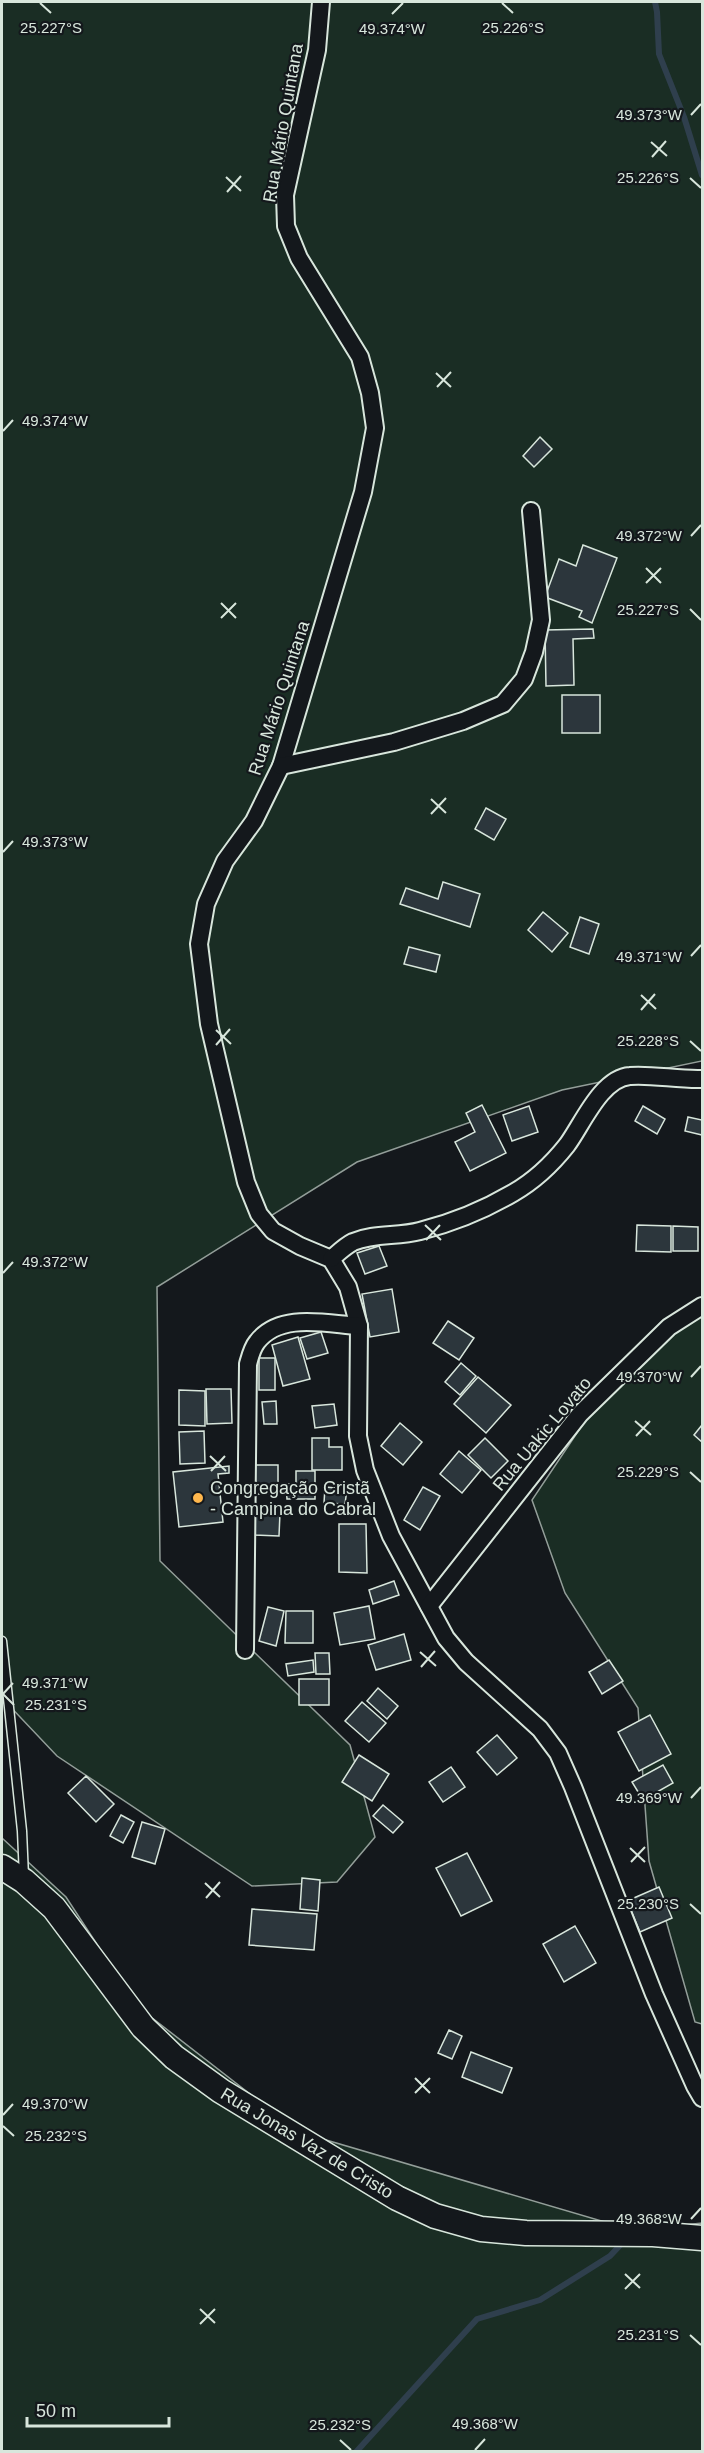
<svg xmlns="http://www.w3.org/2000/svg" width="704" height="2453" font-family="Helvetica,sans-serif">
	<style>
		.green { fill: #1a2d24; stroke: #939e99; stroke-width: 1.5 }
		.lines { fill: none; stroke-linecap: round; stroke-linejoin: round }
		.stream { stroke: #2f3f4d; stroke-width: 6 }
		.building { fill: #2c363c; stroke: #d8e6dc; stroke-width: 1.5 }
		.lane-casing { stroke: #d8e6dc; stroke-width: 11 }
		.street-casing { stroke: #d8e6dc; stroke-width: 20 }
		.secondary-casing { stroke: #d8e6dc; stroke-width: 27 }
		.lane { stroke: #14181c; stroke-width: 8 }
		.street { stroke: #14181c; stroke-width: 16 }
		.secondary { stroke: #14181c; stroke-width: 24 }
		.ticks { fill: none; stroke: #d8e6dc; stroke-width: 2 }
		.poi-dot { fill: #ffb74d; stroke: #14181c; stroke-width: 2 }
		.labels { text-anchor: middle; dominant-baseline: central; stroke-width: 4.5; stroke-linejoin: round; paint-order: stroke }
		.street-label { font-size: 18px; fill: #d8e6dc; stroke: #14181c }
		.poi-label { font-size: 18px; fill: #d8e6dc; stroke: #14181c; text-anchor: start }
		.ticks-label { font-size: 15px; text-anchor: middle; fill: #d8e6dc; stroke: #14181c; stroke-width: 4.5; stroke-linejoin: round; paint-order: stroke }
	</style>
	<rect width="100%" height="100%" fill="#14181c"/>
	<g class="green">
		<path d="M2,2H702V1061L562,1090L357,1162L157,1287L160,1561L350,1745L375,1837L337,1882L252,1886L57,1756L2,1698Z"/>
		<path d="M702,1309V2024L695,2022L649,1861L638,1708L565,1593L532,1500L597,1403Z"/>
		<path d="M2,1838L66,1897L138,2007L299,2132L632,2230L702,2223V2451H2Z"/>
	</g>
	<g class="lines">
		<g class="stream">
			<path d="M655,2L657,12L659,54L684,117L702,175"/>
			<path d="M356,2452L477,2319L540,2300L610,2256L625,2240"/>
		</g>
	</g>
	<g class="building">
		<path d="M540,437L552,449L534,467L523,456Z"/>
		<path d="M583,545L617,558L592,623L579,617L582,611L545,597L559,559L576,566Z"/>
		<path d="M593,629L594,638L573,639L574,685L546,686L545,630Z"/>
		<rect x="562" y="695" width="38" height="38"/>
		<path d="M486,808L506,819L494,840L475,829Z"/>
		<path d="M443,882L480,894L470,927L400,904L406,888L438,899Z"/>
		<path d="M543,912L568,933L552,952L528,930Z"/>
		<path d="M580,917L599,924L589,954L570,947Z"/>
		<path d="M409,947L440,955L436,972L404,964Z"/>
		<path d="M482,1105L506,1153L470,1171L455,1142L475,1132L466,1113Z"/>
		<path d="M529,1106L538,1132L512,1141L503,1115Z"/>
		<path d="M643,1106L665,1119L657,1134L635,1121Z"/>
		<path d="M688,1117L702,1120V1135L685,1131Z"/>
		<path d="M637,1225L671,1226V1252L636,1251Z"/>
		<path d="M673,1226L698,1227V1251H673Z"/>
		<path d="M379,1246L387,1266L365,1274L357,1253Z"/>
		<path d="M392,1289L399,1332L370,1337L362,1294Z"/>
		<path d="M448,1321L474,1338L459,1360L433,1343Z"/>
		<path d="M321,1332L328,1353L307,1359L300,1338Z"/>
		<path d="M298,1337L310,1379L283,1386L272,1345Z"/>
		<rect x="259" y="1358" width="16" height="32"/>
		<path d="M461,1363L476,1376L460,1395L445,1382Z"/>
		<path d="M478,1377L511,1405L486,1433L454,1404Z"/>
		<path d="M206,1389H231L232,1423L207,1424Z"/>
		<path d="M179,1390L205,1391V1426L179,1425Z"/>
		<path d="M276,1401L277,1424H264L262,1402Z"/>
		<path d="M334,1404L337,1425L315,1428L312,1406Z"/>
		<path d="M400,1423L422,1442L403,1465L381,1446Z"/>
		<path d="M702,1425V1442L694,1435Z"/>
		<path d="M204,1431L205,1463L180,1464L179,1432Z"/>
		<path d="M312,1438H329V1447H342V1470H312Z"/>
		<path d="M485,1438L508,1461L491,1478L468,1455Z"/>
		<path d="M459,1451L481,1470L462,1493L440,1474Z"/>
		<rect x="255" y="1465" width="23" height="29"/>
		<path d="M229,1466V1473L218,1474L223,1522L179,1527L173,1472Z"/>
		<path d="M296,1471H315V1499H287L286,1484H296Z"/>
		<path d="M325,1487L347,1489L345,1504L324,1503Z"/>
		<path d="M423,1487L440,1496L420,1530L404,1520Z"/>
		<path d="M255,1512L280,1513L279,1536L254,1535Z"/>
		<path d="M339,1524H366L367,1573L339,1572Z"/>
		<path d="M394,1581L399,1595L373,1604L369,1590Z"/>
		<path d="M369,1606L375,1639L340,1645L334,1613Z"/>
		<path d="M268,1607L284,1611L276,1646L259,1641Z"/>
		<path d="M286,1611H313V1643H285Z"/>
		<path d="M404,1634L411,1660L376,1670L368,1645Z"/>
		<path d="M315,1653H329L330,1674H316Z"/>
		<path d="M313,1660L314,1672L288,1676L286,1664Z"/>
		<path d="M609,1660L623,1681L602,1694L589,1672Z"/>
		<rect x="299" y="1679" width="30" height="26"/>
		<path d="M378,1688L398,1706L387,1719L367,1701Z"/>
		<path d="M362,1702L386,1723L369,1742L345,1721Z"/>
		<path d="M650,1715L671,1754L639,1771L618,1732Z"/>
		<path d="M497,1735L517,1758L497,1775L477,1752Z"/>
		<path d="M359,1755L389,1774L372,1801L342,1782Z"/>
		<path d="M663,1765L673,1783L643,1800L632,1782Z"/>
		<path d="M451,1767L465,1787L443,1802L429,1782Z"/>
		<path d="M86,1776L114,1804L96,1822L68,1793Z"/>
		<path d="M383,1805L403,1822L393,1833L373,1816Z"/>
		<path d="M121,1815L134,1822L123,1843L110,1836Z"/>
		<path d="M142,1822L165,1829L155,1864L132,1857Z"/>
		<path d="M467,1853L492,1901L461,1916L436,1868Z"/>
		<path d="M302,1878L320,1880L318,1911L300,1909Z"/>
		<path d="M659,1887L672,1918L640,1932L627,1901Z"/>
		<path d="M252,1909L317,1914L314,1950L249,1945Z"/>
		<path d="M575,1926L596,1963L564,1982L543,1944Z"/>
		<path d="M449,2030L462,2036L452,2059L438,2053Z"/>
		<path d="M471,2052L512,2068L502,2093L462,2077Z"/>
	</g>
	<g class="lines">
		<defs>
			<path id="lane" d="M2,1641L22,1831L24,1877"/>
			<g id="street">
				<path d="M321,2L317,50L285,195L286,226L299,258L360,357L370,393L375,428L363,492L281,766L254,821L225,861L206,904L199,944L209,1024L246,1182L259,1214L273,1231L300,1246L331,1259L348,1287L359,1326L358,1436L365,1470L391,1536L446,1638L466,1662L540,1729L558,1753L573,1787L654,1994L695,2086L702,2098"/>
				<path d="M281,766L394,742L463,721L503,704L524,679L534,652L541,620L531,511"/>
				<path d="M331,1259C338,1253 345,1246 353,1242C374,1233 398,1237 420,1231C452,1223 484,1210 513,1193C534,1181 552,1164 567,1145C582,1125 601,1078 630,1076C651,1074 679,1080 702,1079"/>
				<path d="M429,1606L580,1414L669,1327L702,1306"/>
				<path d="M245,1650L248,1364C250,1357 252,1348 257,1342C280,1312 326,1324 359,1326"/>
			</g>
			<path id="secondary" d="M2,1867L24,1881L54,1908L143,2027L174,2057L221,2091L397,2198L435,2216L481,2229L526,2233L653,2234L702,2238"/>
		</defs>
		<use href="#lane" class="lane-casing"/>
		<use href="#street" class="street-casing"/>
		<use href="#secondary" class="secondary-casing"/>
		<use href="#lane" class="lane"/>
		<use href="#street" class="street"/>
		<use href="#secondary" class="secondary"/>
	</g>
	<path class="ticks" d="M40,3L51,13M502,3L513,13M392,14L403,3M691,115L701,104M651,142L667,156M652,157L666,141M226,177L241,191M690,178L701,188M227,192L241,176M436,373L451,387M437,387L451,372M3,431L13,420M691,536L701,525M646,568L661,583M646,583L661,568M221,603L236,618M690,609L701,620M221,618L236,603M431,799L446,813M431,814L446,798M3,852L13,841M691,956L701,945M641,995L656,1009M641,1010L655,994M216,1030L231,1044M690,1041L701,1051M216,1045L230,1029M425,1225L441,1240M426,1240L440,1225M3,1273L13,1262M691,1377L701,1366M635,1421L651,1435M636,1436L650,1421M210,1456L226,1471M211,1471L225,1456M690,1472L701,1482M420,1652L436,1666M421,1667L435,1651M3,1694L13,1683M3,1694L14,1705M691,1798L701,1787M630,1848L645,1862M631,1862L645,1847M205,1883L220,1897M206,1898L220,1882M690,1904L701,1914M415,2078L430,2093M415,2093L430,2078M3,2115L13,2104M3,2126L14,2136M691,2219L701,2208M625,2274L640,2288M625,2289L640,2274M200,2309L215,2323M200,2324L215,2309M690,2335L701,2345M340,2440L351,2450M475,2450L485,2439"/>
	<circle class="poi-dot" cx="198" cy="1498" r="6"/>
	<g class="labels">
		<g class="street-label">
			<text transform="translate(283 123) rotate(-80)">Rua Mário Quintana</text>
			<text transform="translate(279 698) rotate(-72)">Rua Mário Quintana</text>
			<text transform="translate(542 1434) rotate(-50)">Rua Uakic Lovato</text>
			<text transform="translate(307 2143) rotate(31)">Rua Jonas Vaz de Cristo</text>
		</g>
		<g class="poi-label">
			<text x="210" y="1488">Congregação Cristã<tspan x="210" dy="21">- Campina do Cabral</tspan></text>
		</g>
	</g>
	<g class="ticks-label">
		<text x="51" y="33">25.227°S</text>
		<text x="513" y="33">25.226°S</text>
		<text x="392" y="34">49.374°W</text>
		<text x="649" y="120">49.373°W</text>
		<text x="648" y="183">25.226°S</text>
		<text x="55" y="426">49.374°W</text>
		<text x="649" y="541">49.372°W</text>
		<text x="648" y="615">25.227°S</text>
		<text x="55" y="847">49.373°W</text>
		<text x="649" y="962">49.371°W</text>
		<text x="648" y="1046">25.228°S</text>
		<text x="55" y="1267">49.372°W</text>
		<text x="649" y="1382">49.370°W</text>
		<text x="648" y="1477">25.229°S</text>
		<text x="55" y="1688">49.371°W</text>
		<text x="56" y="1710">25.231°S</text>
		<text x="649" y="1803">49.369°W</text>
		<text x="648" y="1909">25.230°S</text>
		<text x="55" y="2109">49.370°W</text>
		<text x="56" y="2141">25.232°S</text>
		<text x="649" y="2224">49.368°W</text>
		<text x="648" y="2340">25.231°S</text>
		<text x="485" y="2429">49.368°W</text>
		<text x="340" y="2430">25.232°S</text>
	</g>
	<rect width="704" height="2453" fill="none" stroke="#d8e6dc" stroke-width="6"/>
	<path d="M27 2417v9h142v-9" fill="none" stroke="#d8e6dc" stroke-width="3"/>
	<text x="36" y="2417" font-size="18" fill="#d8e6dc" stroke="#14181c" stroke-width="4.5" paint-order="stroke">50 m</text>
</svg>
